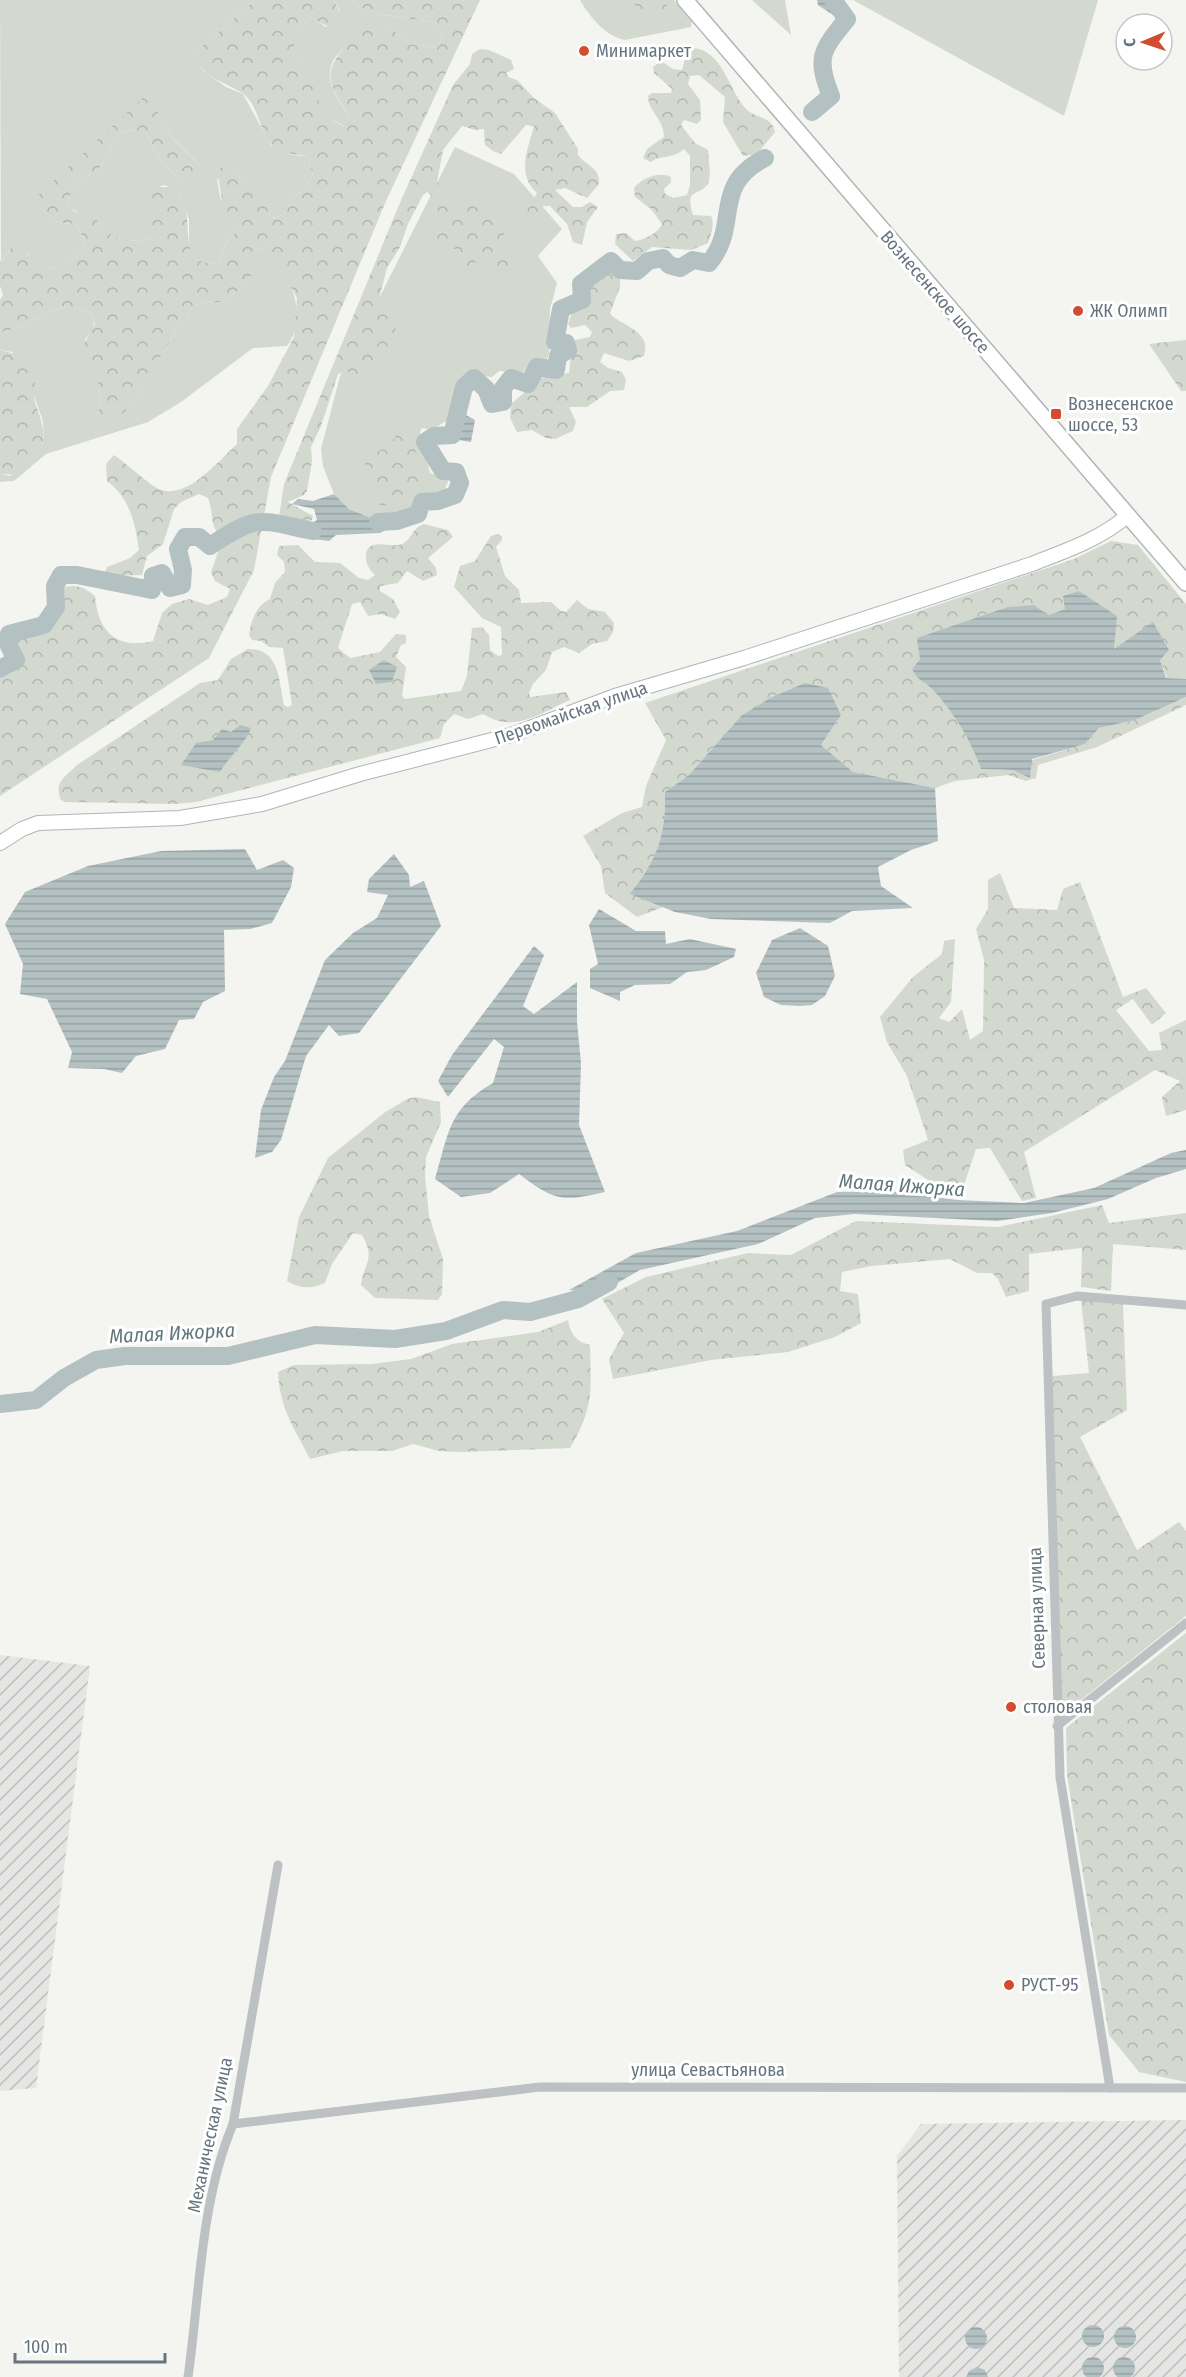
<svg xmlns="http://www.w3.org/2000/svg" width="1186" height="2377" font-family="'Fira Sans Condensed',sans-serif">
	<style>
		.industrial { fill: url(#industrial-furrows) }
		.green { fill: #d4d9d0 }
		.forest { fill: url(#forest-crowns) }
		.water { fill: url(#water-rules) }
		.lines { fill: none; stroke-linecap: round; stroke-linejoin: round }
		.river { stroke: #b4c1c3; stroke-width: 18 }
		.secondary-casing { stroke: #b0b5b8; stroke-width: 16 }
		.primary-casing { stroke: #b1b5b8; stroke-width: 18 }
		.street { stroke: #bdc1c4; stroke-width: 9 }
		.secondary { stroke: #fff; stroke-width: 14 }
		.primary { stroke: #fff; stroke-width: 15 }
		.poi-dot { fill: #d34c31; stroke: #fff; stroke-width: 2 }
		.labels { text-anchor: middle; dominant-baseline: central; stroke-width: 6; stroke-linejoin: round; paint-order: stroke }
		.poi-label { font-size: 18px; fill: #66757f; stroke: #fff; text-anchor: start }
		.street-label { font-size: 18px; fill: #66757f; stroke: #fff }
		.water-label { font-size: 20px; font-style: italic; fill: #61777c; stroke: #fff }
	</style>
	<defs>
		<pattern id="industrial-furrows" width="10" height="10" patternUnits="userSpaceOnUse" patternTransform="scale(1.5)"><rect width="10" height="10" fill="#e5e5e4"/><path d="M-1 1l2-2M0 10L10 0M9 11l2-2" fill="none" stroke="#bdbebe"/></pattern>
		<pattern id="forest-crowns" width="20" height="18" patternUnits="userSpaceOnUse" patternTransform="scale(1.5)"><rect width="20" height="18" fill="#d4d9d0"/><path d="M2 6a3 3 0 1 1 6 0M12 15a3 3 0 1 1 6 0" fill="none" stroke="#b0b5ae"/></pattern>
		<pattern id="water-rules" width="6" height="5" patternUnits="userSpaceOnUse" patternTransform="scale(1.5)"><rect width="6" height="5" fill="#b4c1c3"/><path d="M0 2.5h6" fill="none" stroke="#96a1a4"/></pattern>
	</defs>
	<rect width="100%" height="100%" fill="#f4f4f0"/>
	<g class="industrial">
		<path d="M0,1655L90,1666L36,2088L0,2091Z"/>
		<path d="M1186,2120V2377H899L897,2156L921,2124Z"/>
	</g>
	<g class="green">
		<path d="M0,0H255L193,54L202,70L226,87L243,94L271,145L289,154L308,157L313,175L302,192L294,196L285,212L278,218L269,217L270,208L256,186H246L234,170L217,179L220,197L239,229L226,243L219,261L211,264L194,259L189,250V220L180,194L165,185C136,192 156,218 153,238C139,242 118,242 106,232C102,228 102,224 97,221C86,215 76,214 68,205L73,184C81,179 91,175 98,169C117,151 109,122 146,133L160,159L179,180L203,169C183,146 159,132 155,100L37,205L58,223L76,224L85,242L77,258L48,269H39L32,263L28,253L12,246L1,263Z"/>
		<path d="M334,0H353L358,6L377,14L433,22L440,29L442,38L438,47L408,44L388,25C365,26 353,25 343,48C340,54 335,56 332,63C324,84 340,101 350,118L345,126L329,118L323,111L313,91V81L291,50L303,25L310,17L326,27L340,11Z"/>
		<path d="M580,0H674L692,21L691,27L625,40C606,37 589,16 580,0Z"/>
		<path d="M752,0H785L791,35Z"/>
		<path d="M853,0H1098L1064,116Z"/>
		<path d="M455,147L514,174L562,229L538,256L557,283L550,309L549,354L547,359L529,364L522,373L499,371L492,377L473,375L458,383L448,420L431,430L422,428L420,432L430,473L447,478L448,482L444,491L421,496L413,510L376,520L349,509L334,494L323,466L321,449L340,376Z"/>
		<path d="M268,246C287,275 311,312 287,346L253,348L181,402L148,422L46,454L14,481L0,482V474L10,476L25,467L44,443L43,421L33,393L35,383L12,352L0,350V332C33,331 58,291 92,314C96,326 94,331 85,339C94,362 105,390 97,415L120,417L138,395L151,366L165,352L173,334L178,326L187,320L192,307L201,303L221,302L251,282V252Z"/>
	</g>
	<g class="forest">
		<path d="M255,0H334L335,2L343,20C330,31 323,24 310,17L303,25L292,50C296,60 311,74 313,82C319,104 321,116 344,126L350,118C336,93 319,78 341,52C344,48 344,43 346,39C357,23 371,25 388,25L408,44L438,47L442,38L440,29L433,22L377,14L358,6L353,0H480L386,201L271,477L254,570L209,658L0,796V679C24,669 19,664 18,640L45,632L58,617L60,589C75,583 83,586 95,596C98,631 116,650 153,641L162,613L172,604L189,599L208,605L227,597L230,589L215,581L211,572L222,541C208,520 215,518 208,498L199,494L181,502L174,509L163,544L147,556L142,575L104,576L107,567L130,558L139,550C135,523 130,498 107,481L106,464L114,455C129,465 141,478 155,487C184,505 219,460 237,444V429L268,386L294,337L297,298L268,246L251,252V282L221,302L201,303L192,307L187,320L178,326L173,334L165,352L151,367L138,395L126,410L120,417L101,423L97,415C104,394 96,372 90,352L82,348L95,324L92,314C58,291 33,331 0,332V300L3,295L0,286V260L2,262L12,246L21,245L39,269H48L77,258L85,242L76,224L58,223L37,205V196L145,96L155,99C159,132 182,146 203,169L197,176L179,180L160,159L146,133C109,122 117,151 98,169C91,175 81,179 73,184L68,205L75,212L93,215C98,220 101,226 105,230C116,242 138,242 152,238C156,219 140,202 156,187H174C195,209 182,236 194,259L211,264L219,261L226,243L239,229L223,206L217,170L225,166L234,170L246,186H256L272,196L269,217L278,218L285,212L294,196L302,192L313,175L308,157C296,153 283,155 273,146C259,133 259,104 242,93C225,82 199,76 193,54Z"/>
		<path d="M637,0H662L675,14L676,24H663L647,12L633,11Z"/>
		<path d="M691,48C722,48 728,89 746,109C755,118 772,116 775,132L757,154L743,156L723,122L725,97L699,75L690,76L688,84L700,100L701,120L697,124L684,120L681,125L695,143L708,150L710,174L708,184C697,198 685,187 693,215L711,216C715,223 711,236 708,243L691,250L652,247L633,261L615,244L616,234L626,233L635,241C645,240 659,232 662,224L651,209L635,197L634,188C642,178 659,171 671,177V182L664,189L665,194L673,198L687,195L690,185V156L684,149C671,160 662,154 651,162L643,158L647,149L664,137C664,119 648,111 648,96L652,93H671L672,89L654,73L653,67L661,61L673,69L682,70L687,51Z"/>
		<path d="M480,49L489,50L511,60L514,69L506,73L508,77L517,80L534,98L555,113L578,149V155C585,165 601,168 599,184L587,198L565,188L555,190L573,207H582L590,202L598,207L587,222L582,245L573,242L567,224L550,206H544L534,215H529L527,210L537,193C516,174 528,149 534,126L526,125L501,154L493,151L485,145L484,129L475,130L462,126L443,150L437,182L454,199L485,201L492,212L506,225L501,250L513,259L515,267L512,271C498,271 493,261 482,256L470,267H465L457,259L456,249L434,245L429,232C438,218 444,204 427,192L423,195L408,224L400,247L387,268L380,295L382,309L395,311L398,316L395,332L387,352L375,359L370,366L372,380L368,382L346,371L338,374L321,426L311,447L312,461L307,491L304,495L288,502L313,516L312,520C303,525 288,521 279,517L284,484L399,205L453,85L470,64L472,54Z"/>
		<path d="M608,270L620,277V287L610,313C617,325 653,329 644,356L629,361L604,353L600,362L608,368L622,372L626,380L624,390L610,391L587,407H569L576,422L573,431L555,439L546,438L532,430L517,432L510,418L511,404L541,378L569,373L572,344L575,340L590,337L592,332L585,325L571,328L568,324L573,310L587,306L588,282Z"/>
		<path d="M1186,340V391H1181L1149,344Z"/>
		<path d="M0,350C17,353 34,363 35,383C35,389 33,395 35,402C40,416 44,427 44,443L19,475L0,474Z"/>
		<path d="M403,430L411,435L420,466L438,487L420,490L403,506L380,505C370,488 359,476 368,455L387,448L399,432Z"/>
		<path d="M424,524L448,530L453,537L428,558L436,568L437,575L423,581L407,571L398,583L380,586V591L393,599L400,612L395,619L381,614L368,616L360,602L352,604L338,648L350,658L380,652L396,634L406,635V643L401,645L396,657L406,667L402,696L405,699L461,691L467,676L472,628L482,627L489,635L490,650L498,656L502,655L501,627L482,618L454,587L460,566L475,561L491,536L497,534L502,536V540L496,547L505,576L519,590L521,603L551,602L561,611L566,612L577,600L588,609L605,612L614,623L613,632L607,641L592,644L579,653L564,647L552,652L546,670L533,684L529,693L530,697L566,692L570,700C541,713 514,734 483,714L468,719L454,714L444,724L440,738L196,802L175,804L65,802L61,800C53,781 66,777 77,765L200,683L218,680L231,659L248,649C280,648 279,682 284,705L288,707L292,705L283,648L269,647L261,641L252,640L249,635C251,620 256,606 270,599L275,583L285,572L284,562L277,555L279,546L298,545L315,562L340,563L359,578L368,580L375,575C369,569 365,563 366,554C369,536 394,550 404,543C412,538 413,527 424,524Z"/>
		<path d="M1111,541L1138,545L1186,604V679L1167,678L1160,660L1113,650L1095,604L1079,591L1065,609L920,659L912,669C917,680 923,680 931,688C953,711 970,739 981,769L1014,770L1032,760L1085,744L1099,728L1135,720L1186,697V705L1097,747L1038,765L1036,778L1026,781L1008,775L955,781L935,788L853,772L821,745L841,715L741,716L689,775L665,792C666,836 657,860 631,894L663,907L637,917L605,893L601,866L583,836L622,813L642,807L646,786L666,740L645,703L1074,559Z"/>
		<path d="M1000,873L1014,908L1057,910L1063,889L1080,882L1123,997L1146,988L1166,1013L1152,1025L1133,999L1116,1010L1149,1051L1162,1050L1159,1033L1186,1020V1110L1166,1116L1162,1097L1180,1081L1155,1070L1024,1152L1036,1198L1022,1201L990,1148L976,1149L964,1185L942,1189L905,1165L903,1150L928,1140L907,1076L887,1042L880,1017L913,977L942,954L944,941L955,939L951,1002L939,1018L949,1022L962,1009L970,1040L983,1031L984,960L976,929L988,909V880Z"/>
		<path d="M416,1097L440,1102L441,1122L426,1157L425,1176L429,1216L443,1259L442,1294L438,1300L375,1298L361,1285C364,1262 376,1259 362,1235L353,1233L332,1264L325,1283C312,1289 300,1289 287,1281L299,1217L328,1158L384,1113L407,1099Z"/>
		<path d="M1102,1205L1109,1223L1186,1213V1250L1113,1244L1111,1291L1081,1287L1082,1248L1029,1254V1291L1006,1297L998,1279L992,1273H977L950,1259L871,1266L842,1272L840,1291L858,1294L861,1323L835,1337L788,1352L711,1360L613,1379L609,1359L624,1333L602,1299L646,1277L748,1253L791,1255L856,1221L998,1227Z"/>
		<path d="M1081,1300L1123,1304L1127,1410L1080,1437L1137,1550L1179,1522L1186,1531V1616L1066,1712L1062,1708L1061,1681L1052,1376L1089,1373Z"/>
		<path d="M568,1320C570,1333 576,1342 590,1345C591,1390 594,1408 570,1448L460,1452L439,1451L413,1444L392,1451H343L310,1459C294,1427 280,1410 278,1372L294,1365L372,1364L411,1359L452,1344L538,1332Z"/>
		<path d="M1186,1633V2082L1139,2072L1109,2035L1067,1775L1066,1728Z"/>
	</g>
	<g class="water">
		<path d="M817,0H840L847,19L825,47L836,17L818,5Z"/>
		<path d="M466,415L475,420L471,442L434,436L448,432L451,419L462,425Z"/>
		<path d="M334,494L349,509L376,520L384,515L401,513L402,522L380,533L336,535L329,541L297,537L288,530L292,524L309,525L317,520L314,509L292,504L298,499L313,501Z"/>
		<path d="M1079,591L1117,616L1114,649L1153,622L1169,650L1160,660L1166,678L1186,679V697L1135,720L1099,728L1085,744L1032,759L1030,778L1013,770L981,769C970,739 953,711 931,688C922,679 918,682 912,669L920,659L917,638L1008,607L1034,605L1048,615L1065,609L1063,596Z"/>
		<path d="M384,660L397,667L392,682L376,684L369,670Z"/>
		<path d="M805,683L828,688L841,715L821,745L853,772L935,788L938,841L911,850L878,867L881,886L913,908L852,911L830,923L711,919L675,912L630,894C657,860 666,836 665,792L689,775L741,716L770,698Z"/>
		<path d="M240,725L251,728C244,746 230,755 220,772L181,765L196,743L213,740L222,729L231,732Z"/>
		<path d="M245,849L257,870L283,860L294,868L291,887L272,923L250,929L224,930L225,991L203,1002L194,1019L179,1020L165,1049L136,1056L122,1073L104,1069L68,1068L72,1052L47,999L20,994L23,964L5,924L25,892L88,866L161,851Z"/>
		<path d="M394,854L409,875L410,887L424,881L441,926L359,1033L339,1036L329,1025L306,1056L281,1140L272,1152L255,1158L261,1110L274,1077L285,1061L325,960L353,933L377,918L388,895L367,892L369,879Z"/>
		<path d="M599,909L636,931H665L666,944L690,939L736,949L734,957L706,970L687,972L670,984L635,985L620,992V1001L590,988V969L598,964L589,925Z"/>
		<path d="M800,928L828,946L835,976L825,996L812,1005L800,1006L781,1005L764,997L756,973L772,940Z"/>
		<path d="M534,946L544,955L523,1006L534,1014L577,982V1022L581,1063L579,1125L605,1192C561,1202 555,1201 519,1174L490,1193L461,1197L435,1179C449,1133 448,1109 493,1083L504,1047L494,1039L448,1097L438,1081L452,1055Z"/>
		<path d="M1186,1150V1169L1156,1178L1108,1199L1052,1213L997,1221L855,1214L815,1218L758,1244L640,1270L598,1294L569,1290L636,1253L737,1231L837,1192L888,1191L958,1200L1024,1203L1094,1188L1171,1153Z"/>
		<circle cx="1093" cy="2336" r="11"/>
		<circle cx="1125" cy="2337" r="11"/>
		<circle cx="976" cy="2338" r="11"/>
		<circle cx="1124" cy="2368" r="11"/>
		<circle cx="1093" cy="2368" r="11"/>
		<path d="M977,2367L985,2370L988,2377H966L969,2371Z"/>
	</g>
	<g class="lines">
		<g class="river">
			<path d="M812,112L831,96C815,57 822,50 847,19L833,0"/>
			<path d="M378,522L397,521L418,514L422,502L438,501L455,495L460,483L456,472L443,471L425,442L434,436L452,435L464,387L474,378L486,389L492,404L503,402V388L511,378L528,384L537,367L556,370L558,356L568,350L566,343L555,342L561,309L582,300L581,284L611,261L620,270L637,271L648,261L663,258L669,265L680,268L693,260L709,263C741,225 710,186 765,158"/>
			<path d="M0,669L16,660L9,646V634L44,625L56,607L55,586L61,575H77L152,590L153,576L162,573L170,588L182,585L183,570L178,549L185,537H199L210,546C260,513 258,520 313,531"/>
			<path d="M0,1404L36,1400L64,1378L96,1360L125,1356H228L315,1335L395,1339L446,1331L503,1310L530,1312L578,1299L609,1282"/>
		</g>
		<defs>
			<path id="secondary" d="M0,843L22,829L38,823L180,818L262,804L360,774L511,735L615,696L744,658L1032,564C1065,551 1099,540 1127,516"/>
			<path id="primary" d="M685,0L1186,583"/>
		</defs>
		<use href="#secondary" class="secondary-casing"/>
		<use href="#primary" class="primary-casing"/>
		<g class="street">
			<path d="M1057,1726L1186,1623"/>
			<path d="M1110,2088L1060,1777L1046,1304L1077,1296L1186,1305"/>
			<path d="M233,2124L540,2087L1186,2088"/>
			<path d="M188,2377C200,2293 200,2203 233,2124L278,1865"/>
		</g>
		<use href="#secondary" class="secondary"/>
		<use href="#primary" class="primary"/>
	</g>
	<g class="poi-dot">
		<circle cx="584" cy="51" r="6"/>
		<circle cx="1078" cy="311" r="6"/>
		<rect x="1050" y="408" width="12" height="12" rx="3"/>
		<circle cx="1011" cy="1707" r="6"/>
		<circle cx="1009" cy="1985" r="6"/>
	</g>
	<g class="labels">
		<g class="poi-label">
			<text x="596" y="51">Минимаркет</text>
			<text x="1090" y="311">ЖК Олимп</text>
			<text x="1068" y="404">Вознесенское<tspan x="1068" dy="21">шоссе, 53</tspan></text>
			<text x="1023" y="1707">столовая</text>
			<text x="1021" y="1985">РУСТ-95</text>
		</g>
		<g class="street-label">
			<text transform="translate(935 292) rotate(49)">Вознесенское шоссе</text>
			<text transform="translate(571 713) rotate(-19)">Первомайская улица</text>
			<text transform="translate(1037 1608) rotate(-92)">Северная улица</text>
			<text x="708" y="2070">улица Севастьянова</text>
			<text transform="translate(210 2135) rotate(-78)">Механическая улица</text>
		</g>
		<g class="water-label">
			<text transform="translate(902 1185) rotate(4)">Малая Ижорка</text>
			<text transform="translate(172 1333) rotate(-3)">Малая Ижорка</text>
		</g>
	</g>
	<g transform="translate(1144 42) rotate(268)"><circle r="28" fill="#ffffff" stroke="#c2c8cc" stroke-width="1.5"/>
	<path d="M0-4.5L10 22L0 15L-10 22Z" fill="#d34c31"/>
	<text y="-9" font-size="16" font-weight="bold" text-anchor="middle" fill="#66757f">С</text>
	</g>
	<path d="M15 2353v9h150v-9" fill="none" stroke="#66757f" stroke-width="3"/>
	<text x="24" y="2353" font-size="18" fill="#66757f" stroke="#ffffff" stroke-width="4.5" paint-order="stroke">100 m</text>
</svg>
